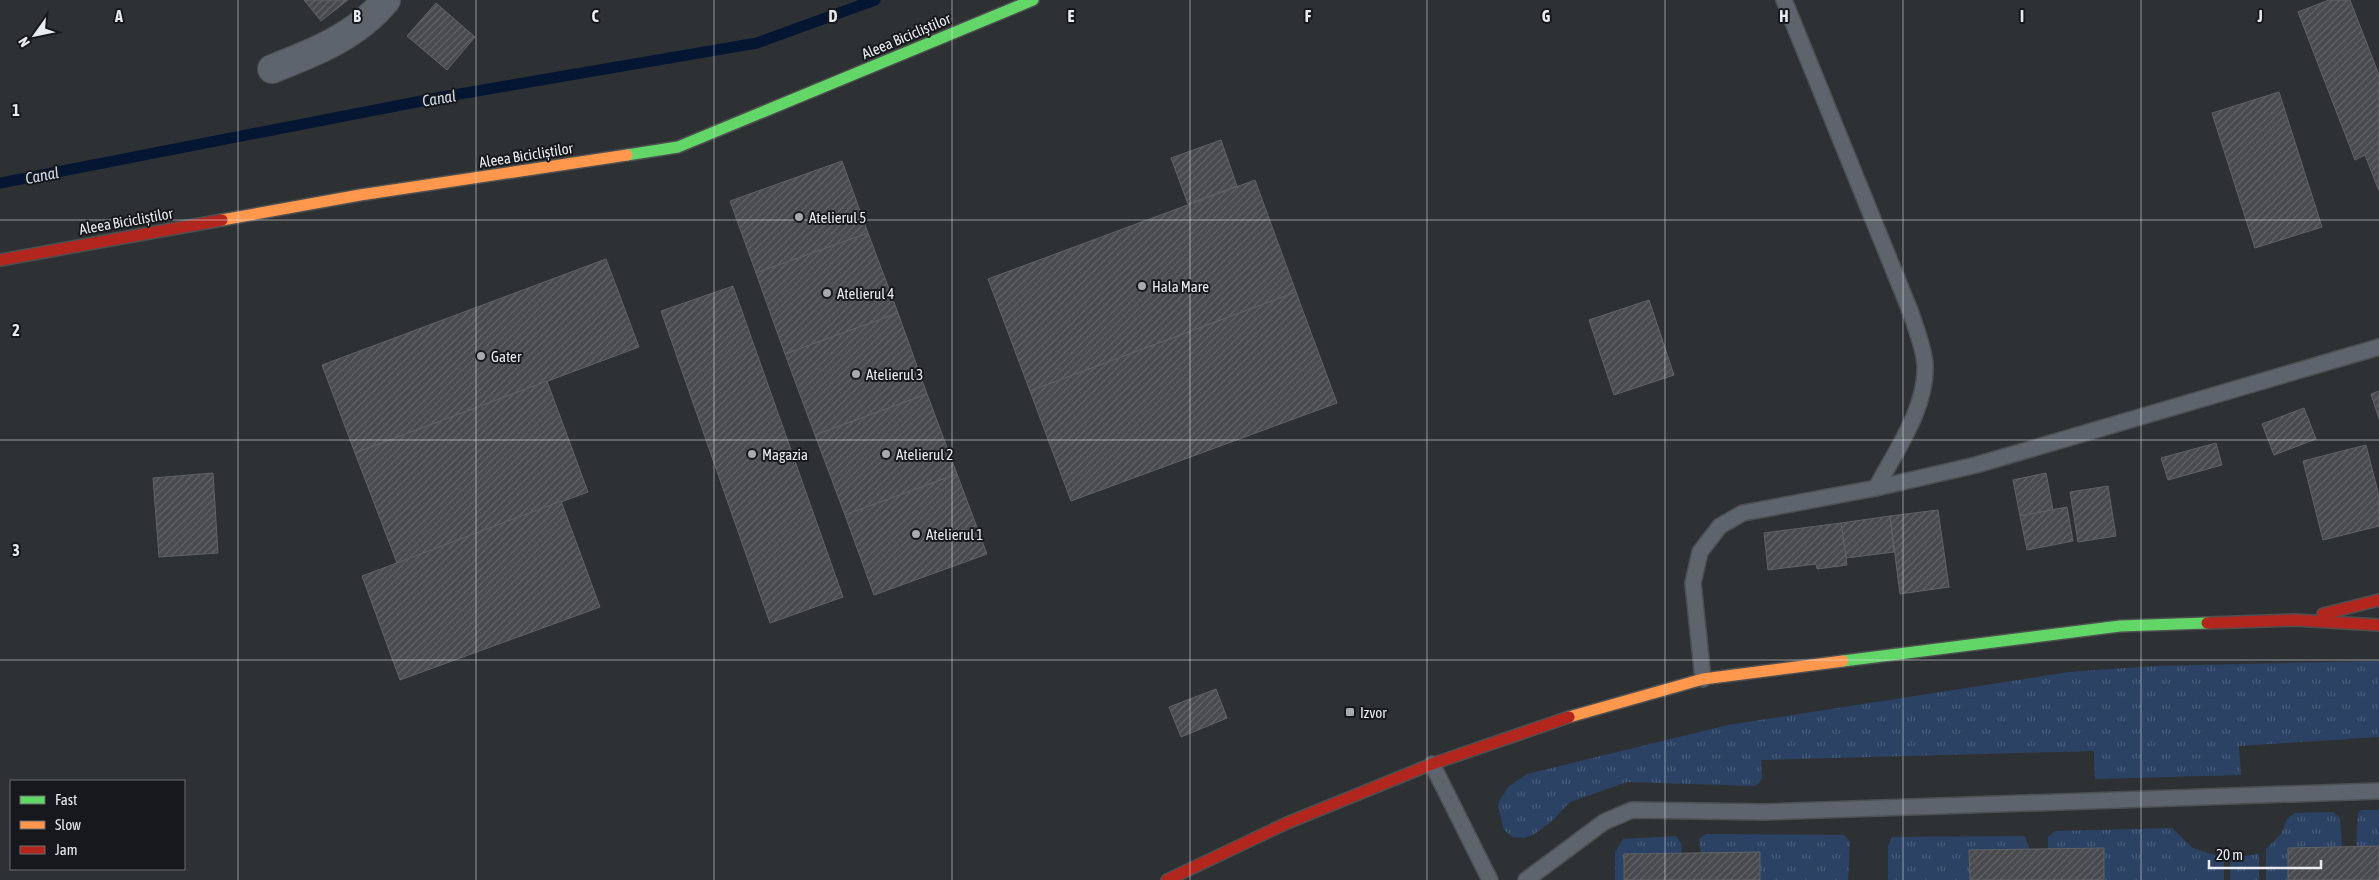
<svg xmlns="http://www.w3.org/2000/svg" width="2379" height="880" font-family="'Asap Condensed',sans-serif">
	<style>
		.grass { fill: url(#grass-tufts) }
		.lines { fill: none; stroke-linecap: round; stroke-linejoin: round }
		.stream { stroke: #051633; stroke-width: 11 }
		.building { fill: url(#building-hatch); stroke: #606265 }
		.lane-casing { stroke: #4d4f51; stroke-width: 18 }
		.street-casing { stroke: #4d4f51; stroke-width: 30 }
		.fast-casing { stroke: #4d4f51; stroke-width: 14 }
		.slow-casing { stroke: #4d4f51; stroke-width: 14 }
		.jam-casing { stroke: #4d4f51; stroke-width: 14 }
		.lane { stroke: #5e646d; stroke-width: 15 }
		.street { stroke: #5e646d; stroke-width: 28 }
		.fast { stroke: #63d668; stroke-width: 11 }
		.slow { stroke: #ff974d; stroke-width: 11 }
		.jam { stroke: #b3261e; stroke-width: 11 }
		.grid { fill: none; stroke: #e8ebf0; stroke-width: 1; stroke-opacity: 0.55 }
		.poi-dot { fill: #a7aaae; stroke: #16181b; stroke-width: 2 }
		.labels { text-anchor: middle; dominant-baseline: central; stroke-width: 4; stroke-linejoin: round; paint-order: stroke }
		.street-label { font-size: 15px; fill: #e8ebf0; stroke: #16181b }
		.poi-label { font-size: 15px; fill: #e8ebf0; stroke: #16181b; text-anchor: start }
		.water-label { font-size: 16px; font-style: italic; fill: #cfdcee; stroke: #16181b }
		.grid-label { font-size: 16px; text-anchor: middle; font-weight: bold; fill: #e8ebf0; stroke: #16181b; stroke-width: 4; stroke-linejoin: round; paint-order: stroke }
	</style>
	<defs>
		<pattern id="grass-tufts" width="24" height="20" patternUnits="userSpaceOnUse" patternTransform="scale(1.25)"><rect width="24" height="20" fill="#2b4264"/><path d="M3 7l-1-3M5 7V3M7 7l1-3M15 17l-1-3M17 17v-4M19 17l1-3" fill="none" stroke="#4a5d7a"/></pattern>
		<pattern id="building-hatch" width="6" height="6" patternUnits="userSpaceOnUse" patternTransform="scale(1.25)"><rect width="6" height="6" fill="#484a4e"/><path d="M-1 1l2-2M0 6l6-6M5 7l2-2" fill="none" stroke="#626468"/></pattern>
	</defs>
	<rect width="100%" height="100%" fill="#2e3134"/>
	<g class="grass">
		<path d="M2379,661V737L2239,746L2241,775L2095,779L2094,751L1761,760L1762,779L1756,786L1627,782L1570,802L1551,822L1533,835L1524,838L1513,837L1504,830L1498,807L1499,801L1509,786L1527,774L1728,725L2069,672L2154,666Z"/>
		<path d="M2362,810H2379V846L2356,847L2358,813Z"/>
		<path d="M2333,812L2340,818L2342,847L2288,848V880H2266V849L2281,834L2287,819L2295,813Z"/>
		<path d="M2172,828L2193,848L2224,858V880H2104L2103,848L2048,849V837L2055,831Z"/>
		<path d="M1706,834L1844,835L1850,842L1848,880H1760V852L1701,853L1699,839Z"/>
		<path d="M1676,836L1681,843L1682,853L1624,854V880H1615V852L1623,839Z"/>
		<path d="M2025,836L2029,849L1969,850L1970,880H1888V846L1892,837Z"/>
		<path d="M2259,854V880H2230L2231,858Z"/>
	</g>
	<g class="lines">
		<path class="stream" d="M0,183L442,97L757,43L875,0"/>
	</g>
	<g class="building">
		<path d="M304,0H348L321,21Z"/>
		<path d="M2329,0H2350L2379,75V191L2365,155L2355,160L2298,12Z"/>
		<path d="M436,3L475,37L447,70L407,36Z"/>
		<path d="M2279,92L2322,227L2255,248L2212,113Z"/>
		<path d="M1221,140L1237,186L1188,204L1171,158Z"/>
		<path d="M842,161L868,233L756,273L730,201Z"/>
		<path d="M1255,180L1296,292L1030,391L988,279Z"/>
		<path d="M868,233L898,313L785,354L756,273Z"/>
		<path d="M606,259L639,347L355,453L322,365Z"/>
		<path d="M733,286L843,597L770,623L661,311Z"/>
		<path d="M1296,292L1337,403L1071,501L1030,391Z"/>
		<path d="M1649,300L1674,375L1614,395L1589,320Z"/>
		<path d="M898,313L927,394L815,435L785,354Z"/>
		<path d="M547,381L588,492L397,563L355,453Z"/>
		<path d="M2379,391V419L2371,394Z"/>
		<path d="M927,394L957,474L845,515L815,435Z"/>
		<path d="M2304,408L2316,439L2274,455L2262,424Z"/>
		<path d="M2216,443L2222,465L2168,480L2161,458Z"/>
		<path d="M2366,445L2379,496V526L2323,540L2303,461Z"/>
		<path d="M213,473L218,553L159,557L153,478Z"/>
		<path d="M2046,473L2053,510L2020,516L2013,480Z"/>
		<path d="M957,474L987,554L874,595L845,515Z"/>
		<path d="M2108,486L2116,536L2078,542L2070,492Z"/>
		<path d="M561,501L600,607L400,680L362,576Z"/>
		<path d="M2067,507L2073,541L2027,550L2020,516Z"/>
		<path d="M1938,510L1949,587L1900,594L1890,516Z"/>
		<path d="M1890,516L1894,552L1846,558L1841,523Z"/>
		<path d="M1841,523L1847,565L1817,569L1816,564L1768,570L1764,533Z"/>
		<path d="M1216,689L1227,718L1181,737L1169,707Z"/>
		<path d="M2379,846V880H2288V848Z"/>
		<path d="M2104,848V880H1970L1969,850Z"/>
		<path d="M1760,852V880H1624V854Z"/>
	</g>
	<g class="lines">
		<defs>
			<g id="lane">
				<path d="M1784,0L1911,313C1916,329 1924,348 1925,365C1927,408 1895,452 1876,488"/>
				<path d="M1703,679L1693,583L1700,552L1720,526L1743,513L1876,488L1976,465L2379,347"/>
				<path d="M1432,764L1490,880"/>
				<path d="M1526,880L1604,822L1632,810L1766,812L2379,791"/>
			</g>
			<path id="street" d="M272,69C313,53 357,36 386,0"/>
			<g id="fast">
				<path d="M627,155L678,147L1033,0"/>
				<path d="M1843,661L2120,626L2207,623"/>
			</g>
			<g id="slow">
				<path d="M222,220L360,195L627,155"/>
				<path d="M1569,717L1703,679L1843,661"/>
			</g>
			<g id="jam">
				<path d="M0,260L222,220"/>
				<path d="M2323,614L2379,600"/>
				<path d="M2207,623L2295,620L2379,625"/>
				<path d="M1167,880L1287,823L1432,764L1569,717"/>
			</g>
		</defs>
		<use href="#lane" class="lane-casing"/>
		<use href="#street" class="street-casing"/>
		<use href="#fast" class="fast-casing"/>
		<use href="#slow" class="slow-casing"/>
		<use href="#jam" class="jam-casing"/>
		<use href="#lane" class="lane"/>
		<use href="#street" class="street"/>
		<use href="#fast" class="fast"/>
		<use href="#slow" class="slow"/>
		<use href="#jam" class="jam"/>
	</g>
	<path class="grid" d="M238,0V880M476,0V880M714,0V880M952,0V880M1190,0V880M1427,0V880M1665,0V880M1903,0V880M2141,0V880M0,220H2379M0,440H2379M0,660H2379"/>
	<g class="poi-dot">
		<circle cx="799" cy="217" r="5"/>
		<circle cx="1142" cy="286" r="5"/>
		<circle cx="827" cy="293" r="5"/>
		<circle cx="481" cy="356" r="5"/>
		<circle cx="856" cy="374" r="5"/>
		<circle cx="752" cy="454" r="5"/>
		<circle cx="886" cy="454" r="5"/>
		<circle cx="916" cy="534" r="5"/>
		<rect x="1345" y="707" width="10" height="10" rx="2.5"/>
	</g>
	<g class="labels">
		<g class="street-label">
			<text transform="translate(906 36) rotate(-23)">Aleea Bicicliștilor</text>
			<text transform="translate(526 155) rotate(-9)">Aleea Bicicliștilor</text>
			<text transform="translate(126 221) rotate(-10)">Aleea Bicicliștilor</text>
		</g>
		<g class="poi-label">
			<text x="809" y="217">Atelierul 5</text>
			<text x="1152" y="286">Hala Mare</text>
			<text x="837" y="293">Atelierul 4</text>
			<text x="491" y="356">Gater</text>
			<text x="866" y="374">Atelierul 3</text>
			<text x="762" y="454">Magazia</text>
			<text x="896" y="454">Atelierul 2</text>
			<text x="926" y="534">Atelierul 1</text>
			<text x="1360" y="712">Izvor</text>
		</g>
		<g class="water-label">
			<text transform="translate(439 98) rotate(-10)">Canal</text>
			<text transform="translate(42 175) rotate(-11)">Canal</text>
		</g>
	</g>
	<g class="grid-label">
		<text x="119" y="22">A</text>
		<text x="357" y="22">B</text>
		<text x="595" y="22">C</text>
		<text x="833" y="22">D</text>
		<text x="1071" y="22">E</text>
		<text x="1308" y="22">F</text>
		<text x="1546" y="22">G</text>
		<text x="1784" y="22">H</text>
		<text x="2022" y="22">I</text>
		<text x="2260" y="22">J</text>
		<text x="16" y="116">1</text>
		<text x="16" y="336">2</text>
		<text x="16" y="556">3</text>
	</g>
	<rect x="10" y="780" width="175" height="90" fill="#16181b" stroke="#6a6c70"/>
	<rect x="20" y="796" width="25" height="8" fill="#63d668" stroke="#6a6c70"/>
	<text x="55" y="805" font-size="15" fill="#e8ebf0">Fast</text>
	<rect x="20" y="821" width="25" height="8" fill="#ff974d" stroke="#6a6c70"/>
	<text x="55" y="830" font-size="15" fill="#e8ebf0">Slow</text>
	<rect x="20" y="846" width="25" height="8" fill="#b3261e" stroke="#6a6c70"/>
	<text x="55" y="855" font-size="15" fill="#e8ebf0">Jam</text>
	<g transform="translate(35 35) rotate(237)" stroke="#16181b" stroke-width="4" paint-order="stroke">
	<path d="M0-4L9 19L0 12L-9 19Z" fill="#e8ebf0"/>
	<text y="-8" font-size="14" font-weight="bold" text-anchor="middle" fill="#e8ebf0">N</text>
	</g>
	<path d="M2209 860v8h112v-8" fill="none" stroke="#e8ebf0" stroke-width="2.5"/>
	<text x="2216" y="860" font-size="15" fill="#e8ebf0" stroke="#16181b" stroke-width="4" paint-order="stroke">20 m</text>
</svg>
